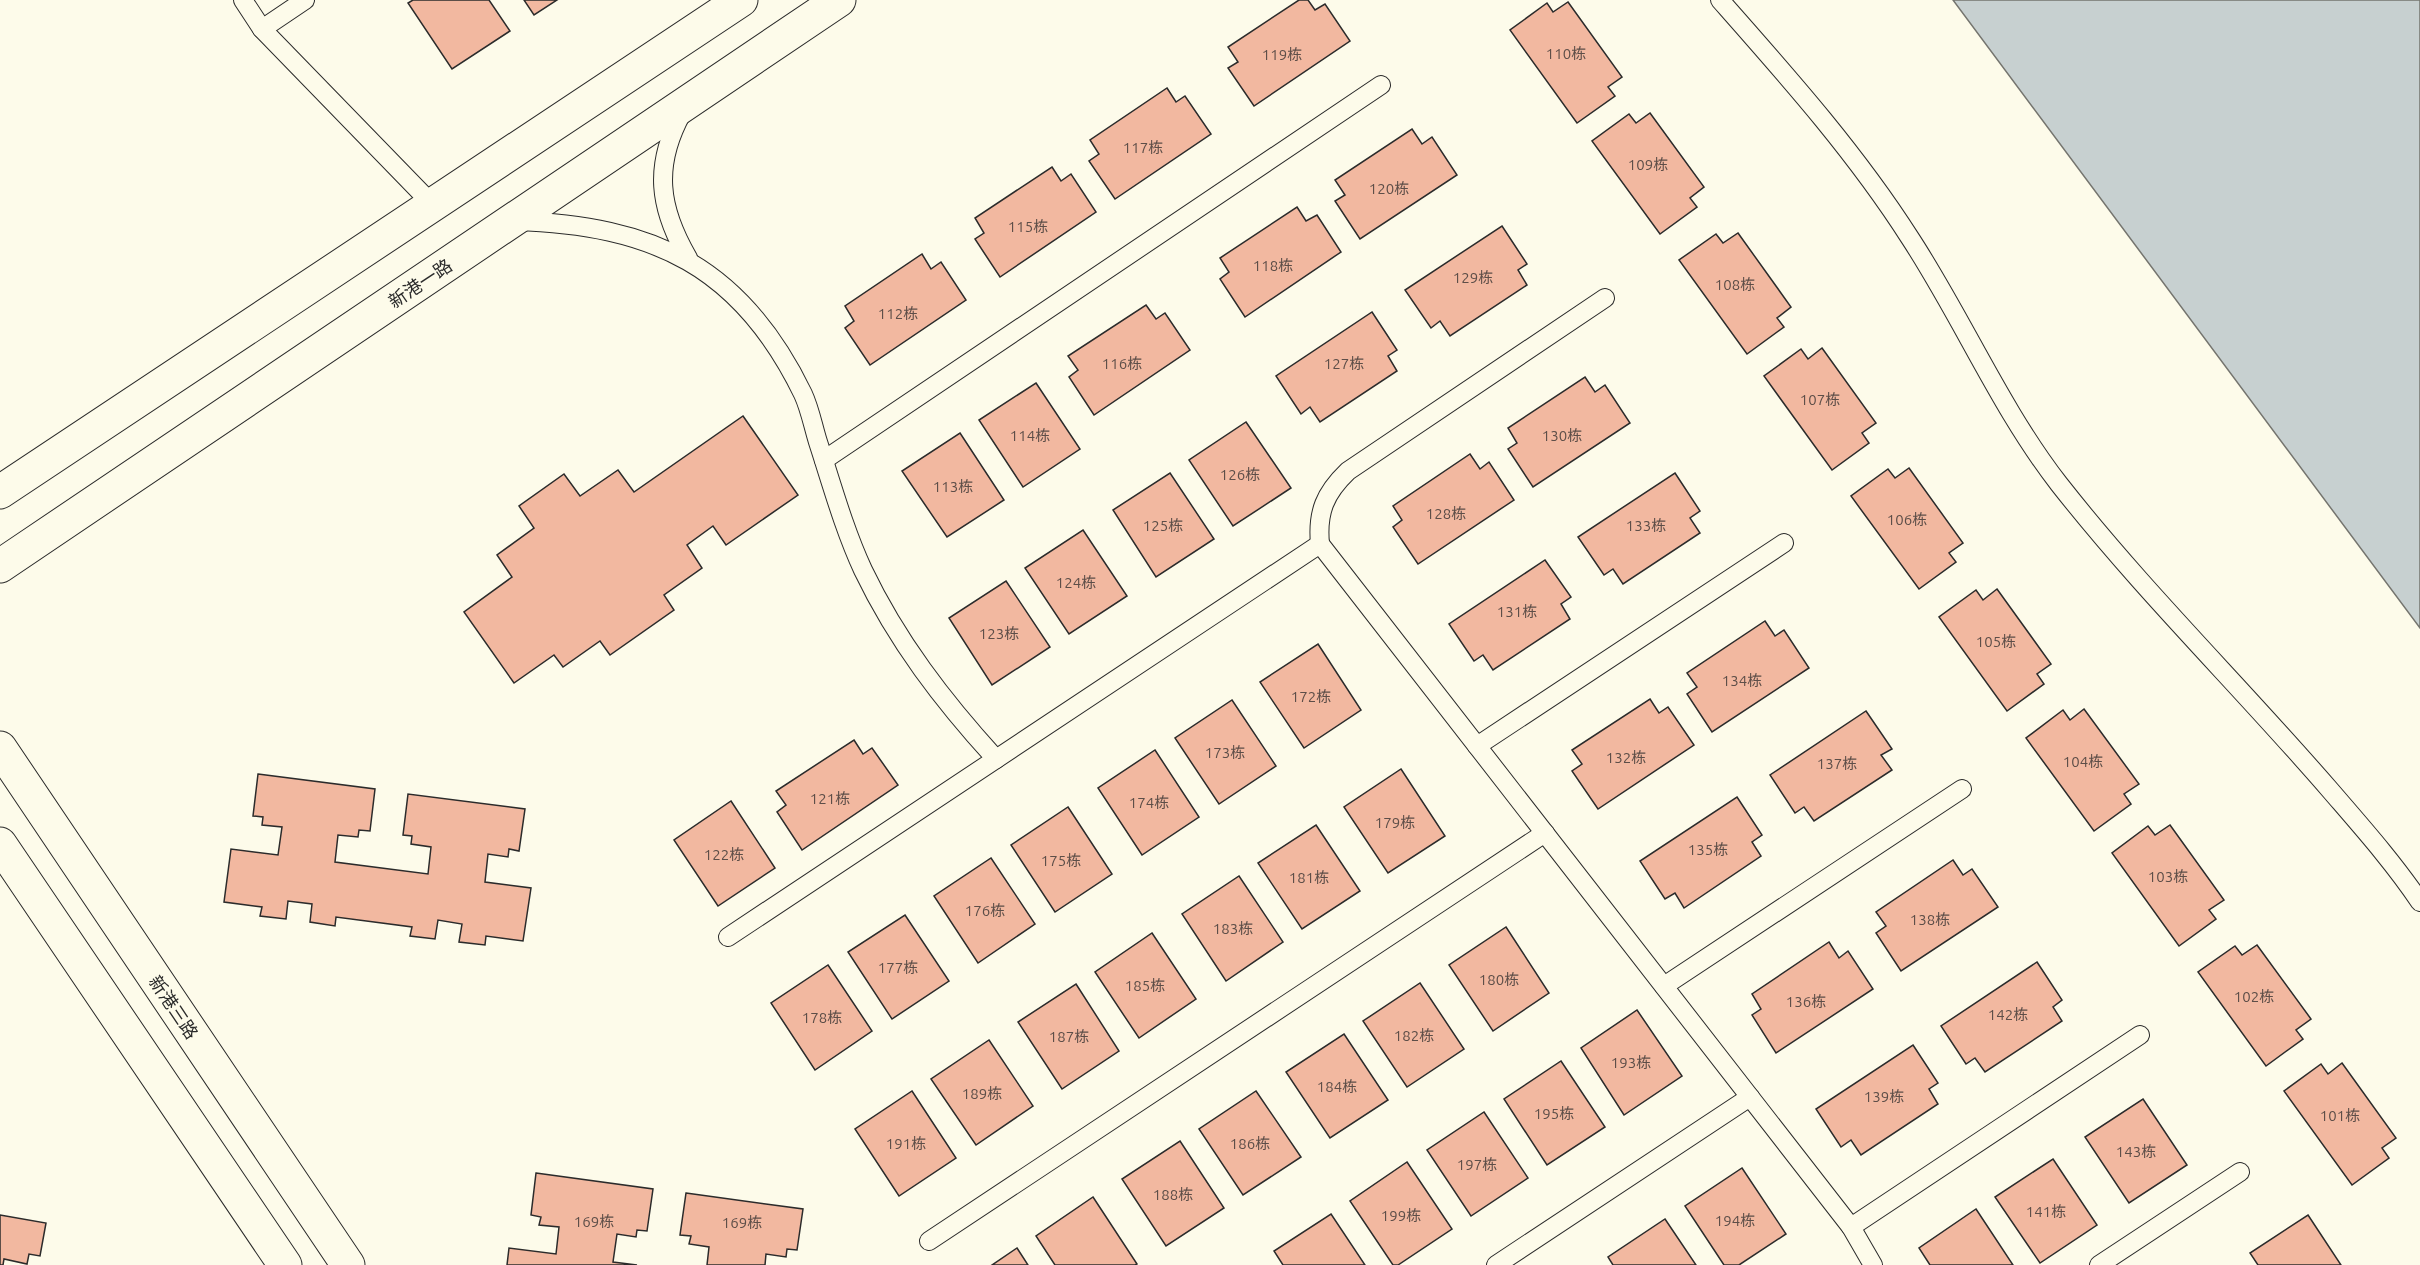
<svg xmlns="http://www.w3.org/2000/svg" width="2420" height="1265" font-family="Ubuntu,'Noto Sans SC',sans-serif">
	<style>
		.water { fill: #c7d0d0; stroke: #74746e; stroke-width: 1.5 }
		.building { fill: #f2b8a0; stroke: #2b2b2b; stroke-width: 1.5 }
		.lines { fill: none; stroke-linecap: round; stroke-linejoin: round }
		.lane-casing { stroke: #2b2b2b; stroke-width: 20 }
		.secondary-casing { stroke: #2b2b2b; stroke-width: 35 }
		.lane { stroke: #fdfbea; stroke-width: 18 }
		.secondary { stroke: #fdfbea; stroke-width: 33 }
		.labels { text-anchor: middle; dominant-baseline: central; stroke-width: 4.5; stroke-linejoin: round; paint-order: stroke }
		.number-label { font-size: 15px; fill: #5d4e48 }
		.street-label { font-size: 18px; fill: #2b2b2b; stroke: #fdfbea }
	</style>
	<rect width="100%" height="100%" fill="#fdfbea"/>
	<path class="water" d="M1953,0H2420V628Z"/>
	<g class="building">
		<path d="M413,0H489L510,31L452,69L408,3Z"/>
		<path d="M524,0H557L534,15Z"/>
		<path d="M1299,0H1308L1315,10L1325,4L1350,41L1254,106L1228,68L1238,62L1228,47Z"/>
		<path d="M1568,2L1622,77L1608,87L1615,96L1577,123L1510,30L1547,3L1553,12Z"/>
		<path d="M1167,88L1176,102L1185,96L1211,134L1115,199L1089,161L1099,154L1090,140Z"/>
		<path d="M1650,113L1704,187L1690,198L1697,207L1660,234L1592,141L1629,114L1636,123Z"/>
		<path d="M1412,129L1422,144L1432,137L1457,175L1360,239L1335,201L1345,195L1335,180Z"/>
		<path d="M1052,167L1061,181L1071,174L1096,212L1000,277L975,239L984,233L975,218Z"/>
		<path d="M1297,207L1306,221L1317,215L1341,252L1245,317L1220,279L1229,272L1220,258Z"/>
		<path d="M1502,226L1527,264L1518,270L1527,285L1450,336L1440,321L1431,328L1405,290Z"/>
		<path d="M1738,233L1791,307L1777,318L1784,327L1747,354L1679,260L1716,234L1723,243Z"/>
		<path d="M922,254L931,269L941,262L966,300L870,365L845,328L854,321L845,306Z"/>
		<path d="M1146,305L1156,319L1165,313L1190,350L1094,415L1069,377L1078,370L1068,356Z"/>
		<path d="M1372,312L1397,350L1388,356L1397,371L1320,422L1310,407L1301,414L1276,376Z"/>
		<path d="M1822,348L1876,423L1862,433L1869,443L1832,470L1764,376L1801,349L1808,359Z"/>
		<path d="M1585,377L1595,392L1605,385L1630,423L1533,487L1508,449L1517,443L1508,428Z"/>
		<path d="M1036,383L1080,449L1023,487L979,420Z"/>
		<path d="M743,416L798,495L726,545L713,526L687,545L702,568L664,595L674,610L610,655L600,641L563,667L554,655L514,683L464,612L512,577L497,555L534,528L519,506L564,474L580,496L618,470L634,492Z"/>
		<path d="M1246,422L1291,488L1233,526L1189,460Z"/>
		<path d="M960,433L1004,500L947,537L902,471Z"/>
		<path d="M1470,454L1480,469L1489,462L1514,500L1418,564L1393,527L1402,520L1393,506Z"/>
		<path d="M1909,468L1963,543L1949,553L1956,562L1919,589L1851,496L1888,469L1895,478Z"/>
		<path d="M1170,473L1214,539L1156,577L1113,510Z"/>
		<path d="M1675,473L1700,511L1690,518L1700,533L1623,584L1613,569L1604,575L1578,537Z"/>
		<path d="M1083,530L1127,596L1069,634L1025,568Z"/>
		<path d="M1545,560L1571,597L1561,604L1570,619L1493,670L1483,655L1474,661L1449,624Z"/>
		<path d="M1006,581L1050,647L992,685L949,618Z"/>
		<path d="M1997,589L2051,664L2037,674L2044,684L2007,711L1939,617L1976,590L1983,600Z"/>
		<path d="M1765,621L1775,636L1784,630L1809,668L1712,732L1687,694L1697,687L1687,673Z"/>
		<path d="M1318,644L1361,710L1304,748L1260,682Z"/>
		<path d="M1650,699L1659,713L1668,707L1694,745L1598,809L1572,771L1582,764L1572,750Z"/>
		<path d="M1232,700L1276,766L1219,804L1175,738Z"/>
		<path d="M2084,709L2139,784L2124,794L2131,804L2094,831L2026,738L2063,710L2070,720Z"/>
		<path d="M1866,711L1892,749L1881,755L1892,770L1814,821L1804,807L1795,813L1770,775Z"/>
		<path d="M854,740L863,754L872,748L898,785L802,850L777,812L786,805L776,791Z"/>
		<path d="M1155,750L1199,817L1142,855L1098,788Z"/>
		<path d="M1401,769L1445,836L1388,873L1344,807Z"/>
		<path d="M258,774L375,789L370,831L359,830L358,837L338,835L335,862L428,874L431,847L411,844L412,836L403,835L408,794L525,809L519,851L509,849L508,857L488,854L485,882L531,888L523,941L486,936L485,945L459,942L462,924L438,920L435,939L410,936L412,927L336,917L335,926L310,922L312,904L288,901L286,919L260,916L262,907L224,902L231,849L278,855L282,827L262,825L263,817L253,816Z"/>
		<path d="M1737,797L1762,835L1752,842L1761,856L1684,908L1675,893L1665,899L1640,861Z"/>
		<path d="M731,801L775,868L718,906L674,840Z"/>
		<path d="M1068,807L1112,874L1055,912L1011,845Z"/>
		<path d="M1316,825L1360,891L1302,929L1258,863Z"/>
		<path d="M2170,825L2224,900L2209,910L2216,919L2179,946L2112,853L2148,826L2155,835Z"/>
		<path d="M991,858L1035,924L978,963L934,896Z"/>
		<path d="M1953,860L1963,875L1972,869L1998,907L1901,971L1876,933L1886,926L1876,912Z"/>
		<path d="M1239,876L1283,942L1226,981L1182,914Z"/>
		<path d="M905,915L949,981L892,1019L848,952Z"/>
		<path d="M1506,927L1549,993L1493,1031L1449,965Z"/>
		<path d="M1152,933L1196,999L1139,1038L1095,972Z"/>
		<path d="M1829,942L1839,958L1848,951L1873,989L1776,1053L1752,1015L1761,1009L1752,994Z"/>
		<path d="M2257,945L2311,1019L2296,1030L2303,1039L2266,1066L2198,972L2235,946L2242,955Z"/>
		<path d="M2037,962L2062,1000L2053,1007L2062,1021L1985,1072L1975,1058L1966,1064L1941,1026Z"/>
		<path d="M828,965L872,1031L815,1070L771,1003Z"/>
		<path d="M1420,983L1464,1049L1407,1087L1363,1021Z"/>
		<path d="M1076,984L1119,1051L1062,1089L1018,1022Z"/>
		<path d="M1637,1010L1682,1076L1624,1115L1581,1048Z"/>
		<path d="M1344,1034L1388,1100L1330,1138L1286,1072Z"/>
		<path d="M989,1040L1033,1106L976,1145L931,1079Z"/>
		<path d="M1913,1045L1938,1083L1929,1089L1938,1104L1861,1155L1851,1140L1841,1147L1816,1109Z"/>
		<path d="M1561,1061L1605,1127L1547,1165L1504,1099Z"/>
		<path d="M2342,1063L2396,1138L2382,1148L2389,1158L2352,1185L2284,1091L2321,1064L2328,1074Z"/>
		<path d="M912,1091L956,1158L899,1196L855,1129Z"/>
		<path d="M1256,1091L1301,1157L1243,1195L1199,1129Z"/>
		<path d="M2143,1099L2187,1165L2129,1203L2085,1137Z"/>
		<path d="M1484,1112L1528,1178L1471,1216L1427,1150Z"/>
		<path d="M1180,1141L1224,1208L1166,1246L1122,1179Z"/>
		<path d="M2053,1159L2097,1225L2040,1263L1995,1197Z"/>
		<path d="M1407,1162L1452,1229L1398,1265H1393L1350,1201Z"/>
		<path d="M1742,1168L1786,1234L1739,1265H1724L1685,1206Z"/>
		<path d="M536,1173L653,1189L647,1231L637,1230L636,1237L617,1234L613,1262L637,1265H507L509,1248L556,1254L559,1227L539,1225L541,1217L531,1215Z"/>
		<path d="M686,1193L803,1209L797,1250L787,1249L786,1257L766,1254L765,1265H707L709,1247L689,1244L691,1236L680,1235Z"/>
		<path d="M1093,1197L1137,1264L1135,1265H1055L1036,1236Z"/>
		<path d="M1976,1209L2013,1265H1930L1919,1248Z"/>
		<path d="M1331,1214L1365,1265H1283L1274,1251Z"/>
		<path d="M0,1215L46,1223L40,1256L29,1254L27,1264L4,1259L3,1265H0Z"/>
		<path d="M2308,1215L2341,1265H2258L2250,1253Z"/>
		<path d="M1665,1219L1696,1265H1613L1608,1257Z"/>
		<path d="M1017,1248L1028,1265H992Z"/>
	</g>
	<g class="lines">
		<defs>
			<g id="lane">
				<path d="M243,0L262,29L433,205"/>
				<path d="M1720,0C1788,77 1855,152 1910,238C1963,319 2000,408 2059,484C2143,591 2241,687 2330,790C2361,826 2394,863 2420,902"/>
				<path d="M262,29L305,0"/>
				<path d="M682,113C653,166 659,208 688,258"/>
				<path d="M515,221C653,225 741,266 803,394C810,409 813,426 818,442C832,485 844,529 863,570C897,641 943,701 996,759"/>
				<path d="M824,460L1381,85"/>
				<path d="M1320,544C1317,512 1325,493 1348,471L1605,298"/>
				<path d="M1477,746L1784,543"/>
				<path d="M728,937L1320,544L1851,1227L1873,1265"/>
				<path d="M1664,986L1962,789"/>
				<path d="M1851,1227L2140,1035"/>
				<path d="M929,1241L1545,833"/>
				<path d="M1496,1265L1750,1097"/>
				<path d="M2099,1265L2240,1172"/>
			</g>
			<g id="secondary">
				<path d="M0,492L741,0"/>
				<path d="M0,566L839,0"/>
				<path d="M0,748L348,1265"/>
				<path d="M0,844L285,1265"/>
			</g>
		</defs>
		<use href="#lane" class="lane-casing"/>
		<use href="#secondary" class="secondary-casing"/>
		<use href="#lane" class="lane"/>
		<use href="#secondary" class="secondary"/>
	</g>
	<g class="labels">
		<g class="number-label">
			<text x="1566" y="53">110栋</text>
			<text x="1282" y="54">119栋</text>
			<text x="1143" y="147">117栋</text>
			<text x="1648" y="164">109栋</text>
			<text x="1389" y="188">120栋</text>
			<text x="1028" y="226">115栋</text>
			<text x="1273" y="265">118栋</text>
			<text x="1473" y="277">129栋</text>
			<text x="1735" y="284">108栋</text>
			<text x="898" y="313">112栋</text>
			<text x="1122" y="363">116栋</text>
			<text x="1344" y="363">127栋</text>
			<text x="1820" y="399">107栋</text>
			<text x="1030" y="435">114栋</text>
			<text x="1562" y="435">130栋</text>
			<text x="1240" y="474">126栋</text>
			<text x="953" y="486">113栋</text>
			<text x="1446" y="513">128栋</text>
			<text x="1907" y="519">106栋</text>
			<text x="1163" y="525">125栋</text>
			<text x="1646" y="525">133栋</text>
			<text x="1076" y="582">124栋</text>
			<text x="1517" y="611">131栋</text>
			<text x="999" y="633">123栋</text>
			<text x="1996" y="641">105栋</text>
			<text x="1742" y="680">134栋</text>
			<text x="1311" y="696">172栋</text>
			<text x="1225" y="752">173栋</text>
			<text x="1626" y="757">132栋</text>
			<text x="2083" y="761">104栋</text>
			<text x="1837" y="763">137栋</text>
			<text x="830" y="798">121栋</text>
			<text x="1149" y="802">174栋</text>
			<text x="1395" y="822">179栋</text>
			<text x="1708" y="849">135栋</text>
			<text x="724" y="854">122栋</text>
			<text x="1061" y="860">175栋</text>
			<text x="2168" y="876">103栋</text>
			<text x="1309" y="877">181栋</text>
			<text x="985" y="910">176栋</text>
			<text x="1930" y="919">138栋</text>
			<text x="1233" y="928">183栋</text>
			<text x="898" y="967">177栋</text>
			<text x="1499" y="979">180栋</text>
			<text x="1145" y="985">185栋</text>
			<text x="2254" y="996">102栋</text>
			<text x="1806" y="1001">136栋</text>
			<text x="2008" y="1014">142栋</text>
			<text x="822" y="1017">178栋</text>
			<text x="1414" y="1035">182栋</text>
			<text x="1069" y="1036">187栋</text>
			<text x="1631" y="1062">193栋</text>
			<text x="1337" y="1086">184栋</text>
			<text x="982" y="1093">189栋</text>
			<text x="1884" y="1096">139栋</text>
			<text x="1554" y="1113">195栋</text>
			<text x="2340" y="1115">101栋</text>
			<text x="906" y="1143">191栋</text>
			<text x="1250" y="1143">186栋</text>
			<text x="2136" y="1151">143栋</text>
			<text x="1477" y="1164">197栋</text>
			<text x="1173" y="1194">188栋</text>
			<text x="2046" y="1211">141栋</text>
			<text x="1401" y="1215">199栋</text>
			<text x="1735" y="1220">194栋</text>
			<text x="594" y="1221">169栋</text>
			<text x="742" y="1222">169栋</text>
		</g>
		<g class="street-label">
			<text transform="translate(420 283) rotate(-34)">新港一路</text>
			<text transform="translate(174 1007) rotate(56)">新港三路</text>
		</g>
	</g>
</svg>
